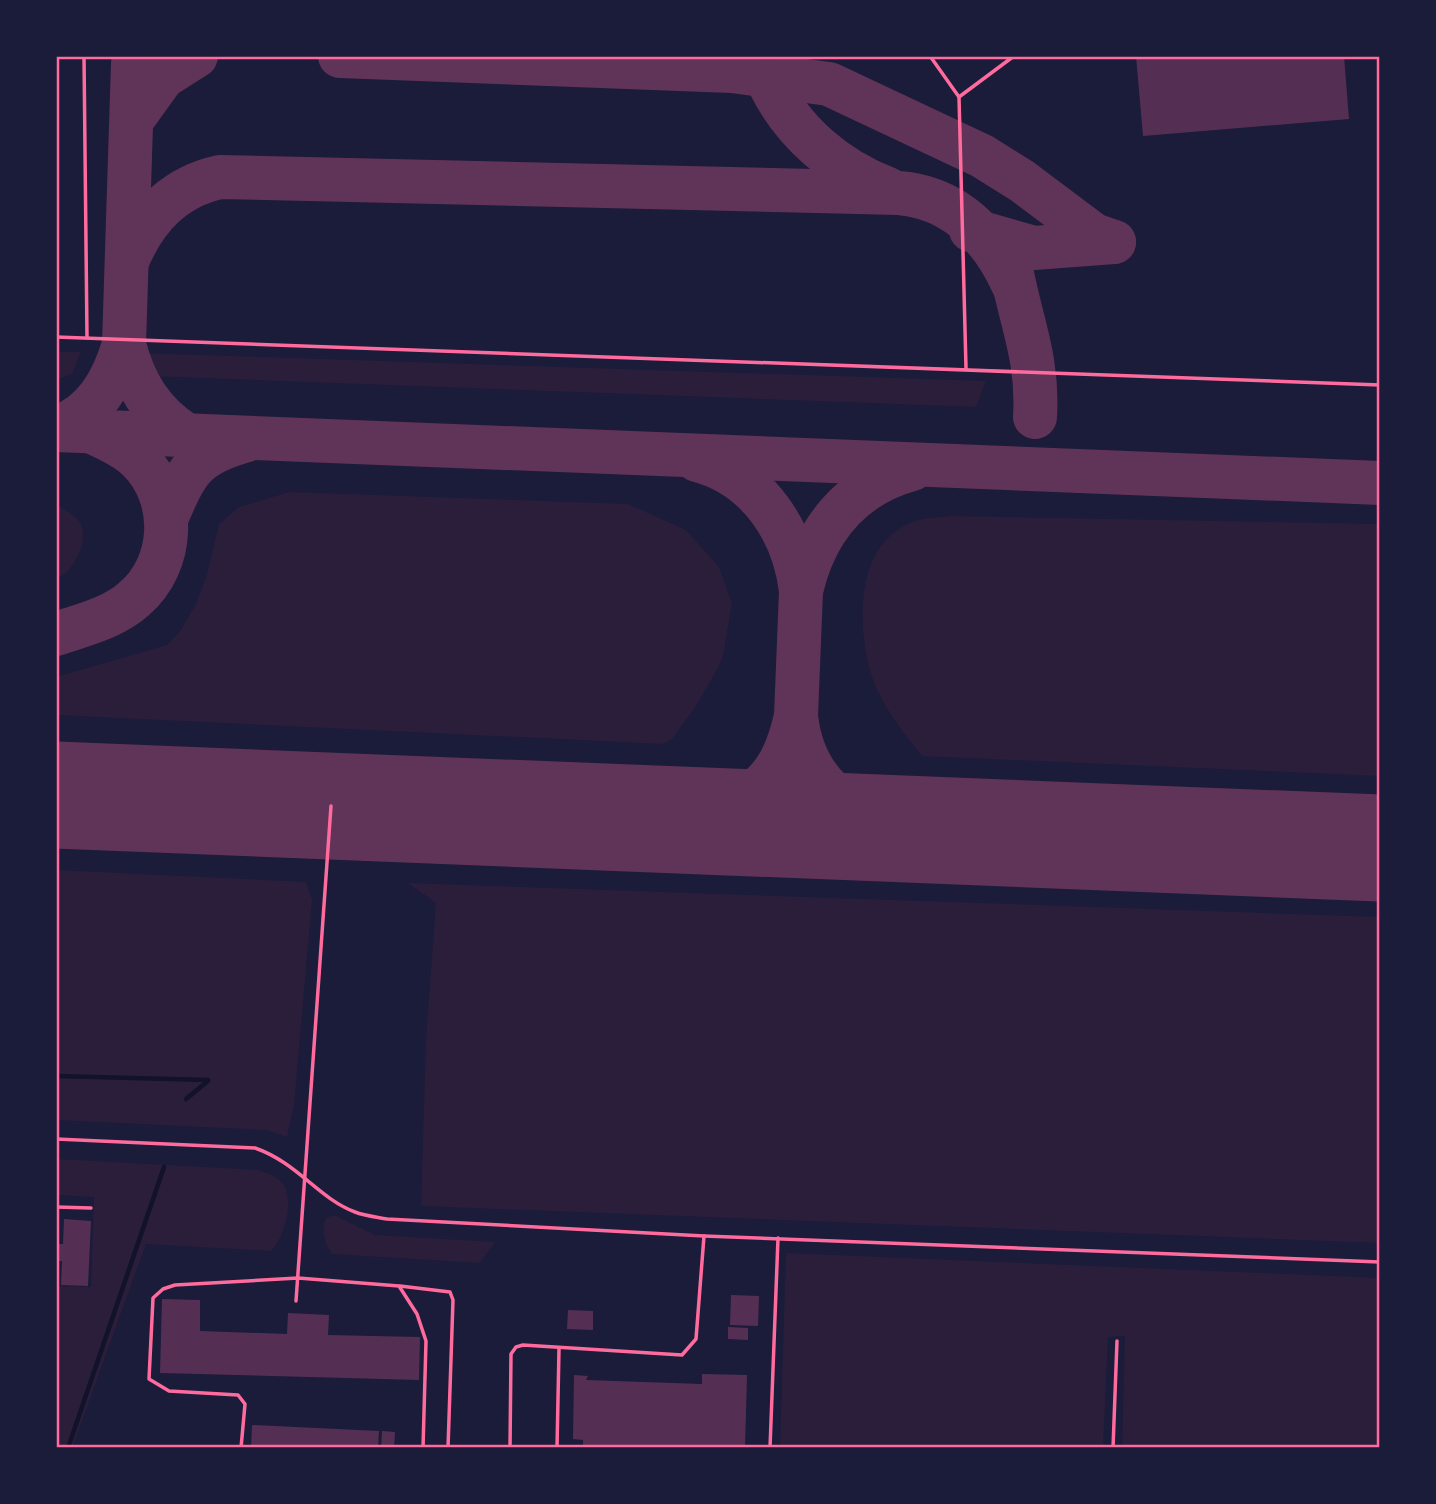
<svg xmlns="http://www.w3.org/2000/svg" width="1436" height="1504" font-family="'Open Sans',sans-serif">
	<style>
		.green { fill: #2a1e3b }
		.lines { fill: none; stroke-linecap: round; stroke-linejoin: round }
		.stream { stroke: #12122b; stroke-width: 4.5 }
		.taxiway { stroke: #603358; stroke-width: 44 }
		.runway { stroke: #603358; stroke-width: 107 }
		.building { fill: #542f53 }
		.service { stroke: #ff6b9d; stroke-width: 3.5 }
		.neatline { fill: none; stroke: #ff6b9d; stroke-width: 2.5 }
	</style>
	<rect width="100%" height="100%" fill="#1b1b3a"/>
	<g class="green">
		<path d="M56,352H81L72,374L56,380Z"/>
		<path d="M140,353L986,381L976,407L150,376Z"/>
		<path d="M289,492L628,504L686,530L719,567L732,603L723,656L718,668L696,706L672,739L663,744L56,715V677L167,645L181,630L196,604L207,575L219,524L239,507Z"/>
		<path d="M56,504C63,509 73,514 79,521C91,537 74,574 56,578Z"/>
		<path d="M951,516L1380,524V776L922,756C902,731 881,705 871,674C856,623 855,537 919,520C929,517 941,517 951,516Z"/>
		<path d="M56,870L306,882L312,900L294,1105L287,1137L267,1130L56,1120Z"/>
		<path d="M408,883L1380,917V1243L421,1206L426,1039L436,903Z"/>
		<path d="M56,1159L259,1170C268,1174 277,1176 283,1184C295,1202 284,1238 271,1251L146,1244L72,1448H56L57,1286L91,1287L94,1197L56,1195Z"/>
		<path d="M334,1215L375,1235L495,1242L480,1263L332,1254C324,1242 321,1233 326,1218Z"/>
		<path d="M786,1253L1380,1278V1448H1122L1125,1336L1108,1337L1103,1448H780Z"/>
	</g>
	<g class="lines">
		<g class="stream">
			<path d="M56,1076L208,1080"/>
			<path d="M186,1099L208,1081"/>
			<path d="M68,1448L164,1167"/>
		</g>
		<g class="taxiway">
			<path d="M340,56L732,71L829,84L982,156L1022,181L1094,235L1114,242"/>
			<path d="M768,81C792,132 836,169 888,189"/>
			<path d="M132,120L163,77L196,56"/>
			<path d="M971,230L1034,248L1114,242"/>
			<path d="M1009,257C1018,316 1039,355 1035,417"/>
			<path d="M128,259C146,217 174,187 220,177L899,193C956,198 991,236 1013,284"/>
			<path d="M124,344C134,384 152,413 186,435"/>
			<path d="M56,428C95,415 113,381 124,344L133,63"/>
			<path d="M56,430L1380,483"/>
			<path d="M697,460C758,476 794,531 801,591C815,530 850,486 912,469"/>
			<path d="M166,519C187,470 193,455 247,440"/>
			<path d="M56,634C82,625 113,618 134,599C175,564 177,498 139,460C127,447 109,440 93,432"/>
			<path d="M796,716L801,591"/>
			<path d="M677,821C747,802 779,792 796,716C803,781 844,812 904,830"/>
		</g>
		<path class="runway" d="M56,795L1380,848"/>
	</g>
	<g class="building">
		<path d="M1136,56H1344L1349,119L1143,136Z"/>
		<path d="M64,1219L91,1221L88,1286L61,1285L62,1261H56V1244H63Z"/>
		<path d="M731,1295L759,1296L758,1326L730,1325Z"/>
		<path d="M162,1299L200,1300V1331L287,1334L288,1313L329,1315L328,1335L420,1337L419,1380L160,1373Z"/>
		<path d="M568,1310L593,1311V1330L567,1329Z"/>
		<path d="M728,1327L748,1328V1340L728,1339Z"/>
		<path d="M702,1374L747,1375L745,1448H583V1440L573,1439L574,1375L588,1376L586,1380L702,1384Z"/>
		<path d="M252,1425L379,1431L378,1448H251Z"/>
		<path d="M382,1431L395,1432L394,1448H381Z"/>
	</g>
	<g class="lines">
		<g class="service">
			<path d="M84,56L87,337"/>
			<path d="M930,56L959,97L966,368"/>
			<path d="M959,97L1014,56"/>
			<path d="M56,337L1380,385"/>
			<path d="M56,1139L255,1148C298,1163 318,1198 355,1212C365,1216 377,1217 387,1219L704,1236L1380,1262"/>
			<path d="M56,1207L91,1208"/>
			<path d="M400,1286L450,1292L453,1300L448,1448"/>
			<path d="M296,1301L331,806"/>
			<path d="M241,1448L245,1404L238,1395L169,1391L149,1379L153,1298L163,1289L175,1285L298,1278L399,1286L417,1314L426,1341L423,1448"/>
			<path d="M510,1448L511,1354L516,1347L523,1345L682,1355L696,1339L704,1236"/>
			<path d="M557,1448L559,1349"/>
			<path d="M770,1448L778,1238"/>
			<path d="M1113,1448L1117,1341"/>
		</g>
	</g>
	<rect width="1436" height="1504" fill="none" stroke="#1b1b3a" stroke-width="116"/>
	<rect x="58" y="58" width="1320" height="1388" class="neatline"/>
</svg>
